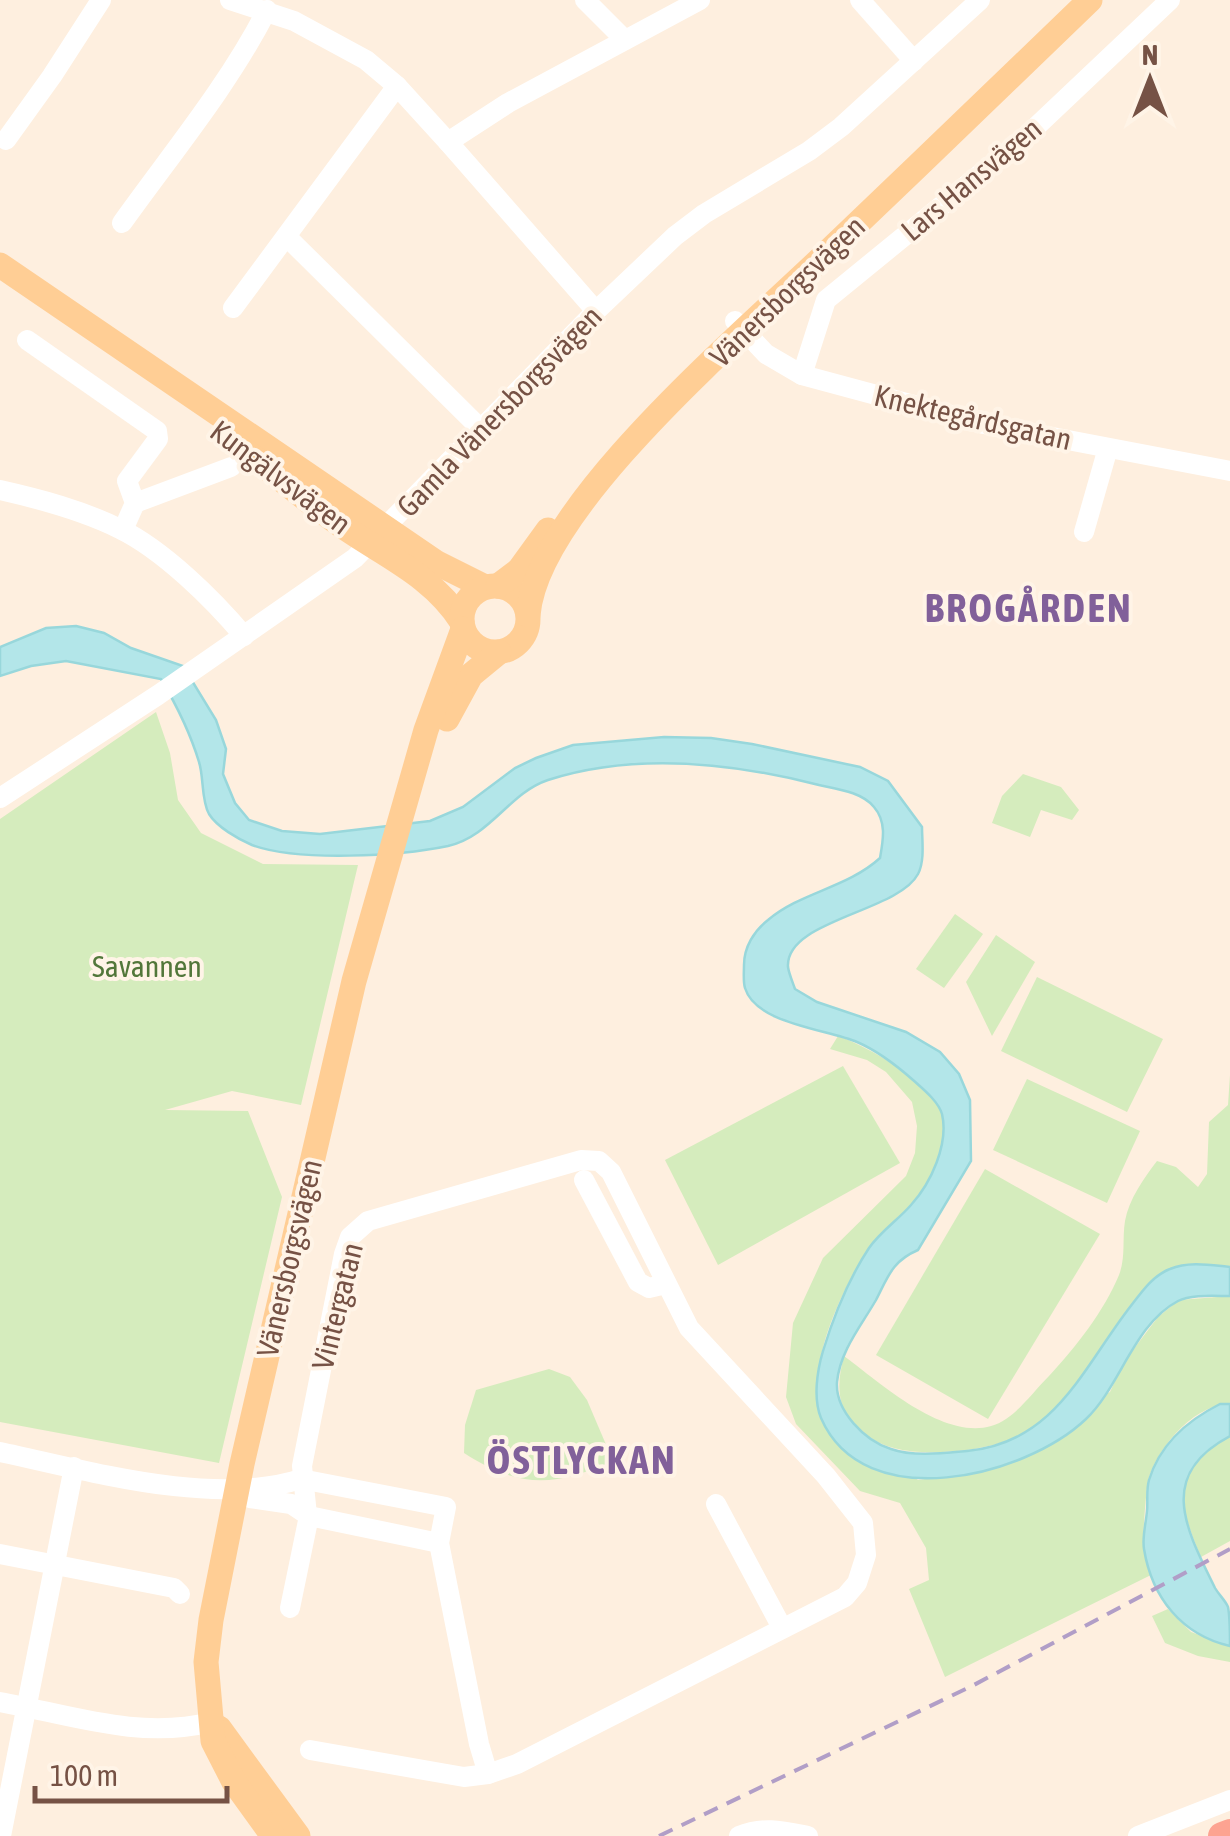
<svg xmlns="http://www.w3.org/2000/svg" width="1230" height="1836" font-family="'Asap Condensed',sans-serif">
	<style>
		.green { fill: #d5ecbd }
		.water { fill: #b3e6e9; stroke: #98d7db; stroke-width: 2.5 }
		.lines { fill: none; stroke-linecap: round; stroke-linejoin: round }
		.minor { stroke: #fff; stroke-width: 20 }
		.major { stroke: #ffce95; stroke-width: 25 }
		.highway { stroke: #fda391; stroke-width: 28 }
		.rail { stroke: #b19ec7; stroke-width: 4; stroke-dasharray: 15 10; stroke-linecap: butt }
		.labels { text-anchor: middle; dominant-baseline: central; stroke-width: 8; stroke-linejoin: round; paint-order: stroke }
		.street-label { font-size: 30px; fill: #765245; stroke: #fff4e7 }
		.park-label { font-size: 30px; fill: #52773a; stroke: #fff4e7 }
		.district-label { font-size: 40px; font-weight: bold; letter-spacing: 2.5px; fill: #81609a; stroke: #fff4e7 }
	</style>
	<rect width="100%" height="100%" fill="#feefdf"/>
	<g class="green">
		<path d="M156,712L170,753L178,800L201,833L263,864L358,865L301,1105L232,1091L165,1110L248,1111L282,1197L219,1463L0,1422V819Z"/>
		<path d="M1023,774L1061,787L1079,810L1072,820L1041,810L1030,837L992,823L1002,796Z"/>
		<path d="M955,914L983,934L944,988L916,969Z"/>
		<path d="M996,935L1035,962L992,1036L966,982Z"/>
		<path d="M1037,977L1163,1039L1127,1112L1001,1051Z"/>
		<path d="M838,1036C867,1046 931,1082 942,1112C951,1141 930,1184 911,1205C892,1227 872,1243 856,1269C841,1296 825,1331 820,1362C817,1379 820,1399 820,1416L918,1480L950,1475L1110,1392L1123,1363L1158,1317L1179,1300L1230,1296V1404C1194,1404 1157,1448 1148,1481C1146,1491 1143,1534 1143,1545C1144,1555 1148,1566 1151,1575L945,1677L909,1589L929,1580L926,1548L900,1503L860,1491L796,1424L786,1397L793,1323L823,1258L906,1176L915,1153L917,1126L912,1102L886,1072L867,1060L830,1049Z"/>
		<path d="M843,1066L900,1163L718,1265L665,1160Z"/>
		<path d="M1230,1075V1266C1210,1265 1189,1260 1169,1269C1151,1277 1138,1296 1126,1312C1066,1392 1056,1447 942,1452C913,1453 886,1451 862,1432C836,1411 836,1386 844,1356C882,1384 956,1453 1006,1419C1022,1408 1035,1390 1049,1376C1076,1347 1104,1311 1119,1275C1126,1257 1122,1239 1125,1221C1129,1199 1144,1178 1157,1161L1176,1167L1198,1187L1207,1174L1209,1122L1228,1105Z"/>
		<path d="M1027,1079L1140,1131L1107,1203L993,1150Z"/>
		<path d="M985,1169L1100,1234L988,1419L876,1355Z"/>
		<path d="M549,1369L570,1377L587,1400L613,1461C554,1487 520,1489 464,1453L465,1425L476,1390Z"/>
		<path d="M1230,1436V1541L1201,1557C1177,1502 1170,1467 1230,1436Z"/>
		<path d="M1168,1609L1191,1632L1230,1646V1662L1198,1656L1165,1643L1152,1616Z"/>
	</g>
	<g class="water">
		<path d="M76,626L104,633L131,648L183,666L216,720L226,749L223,774L235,803L249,820L282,831L320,834L430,821L463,807L515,768L536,758L573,745L664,737L711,738L752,744L860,767L888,781L922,827C922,840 925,861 918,874C898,912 785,920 788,967C789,974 793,983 795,989L817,1002L906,1032L940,1052L959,1074L970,1100L971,1161L918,1250C892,1261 888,1277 876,1300C861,1326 840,1351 837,1382C835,1411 865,1441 891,1449C913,1457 945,1453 967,1451C1053,1443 1081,1372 1127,1311C1139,1296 1151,1276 1170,1269C1189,1261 1210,1265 1230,1267V1296C1215,1296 1191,1294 1178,1301C1134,1324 1120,1387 1086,1419C1025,1477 864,1517 821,1418C813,1399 817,1371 823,1351C834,1315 848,1280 869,1248C881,1231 898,1220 911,1205C931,1183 949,1144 942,1114C938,1101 923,1089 913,1080C896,1065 878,1051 857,1042C826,1029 756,1024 745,988C743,982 744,972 744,965C744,947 754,931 768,920C801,892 847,888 880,858C883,841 887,822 874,807C862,792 837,789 819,785C733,763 635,752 548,780C509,793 491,836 448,846C400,856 298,862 252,845C238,839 217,827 209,814C201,800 204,777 199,762C190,732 177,706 161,679L66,661L31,666L0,676V647L46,628Z"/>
		<path d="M1220,1404H1230V1436C1156,1475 1186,1529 1215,1588C1219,1595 1225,1600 1228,1607C1230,1617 1230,1635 1230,1646C1182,1635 1152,1598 1144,1549C1142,1537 1146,1523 1147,1511C1148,1501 1146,1490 1149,1480C1160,1444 1188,1420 1220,1404Z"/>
	</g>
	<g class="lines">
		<g class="minor">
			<path d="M230,0L294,21L366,60L397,86L448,142L596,311"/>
			<path d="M585,0L625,40"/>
			<path d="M860,0L914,61"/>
			<path d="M6,140L52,76L101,0"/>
			<path d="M448,142L508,103L700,0"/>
			<path d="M122,223C172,153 228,86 267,10"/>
			<path d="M287,237L482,430"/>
			<path d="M233,308L397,86"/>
			<path d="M735,321L766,354L802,375L984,424L1230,471"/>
			<path d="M27,340L157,431L158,439L127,481L135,503L123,530"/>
			<path d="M802,375L826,300L1022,140L1170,0"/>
			<path d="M0,490C40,499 82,510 120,529C163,550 213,599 244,636"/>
			<path d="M135,503L231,467"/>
			<path d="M1084,532L1108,448"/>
			<path d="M0,798L158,695L355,558L596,311L675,236L704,214L809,151L841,127L980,0"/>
			<path d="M584,1180L638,1282L649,1288L666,1284"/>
			<path d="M0,1452C90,1471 212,1507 301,1479L446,1507L439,1543L479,1744L488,1774"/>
			<path d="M238,1490L250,1498L291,1504L309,1516L439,1543"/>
			<path d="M716,1504L780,1624"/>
			<path d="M307,1515L302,1466L344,1254L350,1237L368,1221L581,1160L599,1161L611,1172L689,1328L826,1476L863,1523L866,1555L857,1583L845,1597L517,1764L488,1774L464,1777L310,1750"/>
			<path d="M0,1554L174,1588L180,1594"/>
			<path d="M290,1608L309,1516"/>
			<path d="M0,1702C71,1715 140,1740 211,1722"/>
			<path d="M1,1836L74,1467"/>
			<path d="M739,1836C763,1826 783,1831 808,1836"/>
			<path d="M1138,1836L1230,1800"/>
		</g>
		<g class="major">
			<path d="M0,265L437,563L485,587"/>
			<path d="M237,444C270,470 302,497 335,521C380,554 431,573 462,622"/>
			<circle cx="495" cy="619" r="33"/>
			<path d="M498,586L519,570L548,530"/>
			<path d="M528,615C537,504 753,325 833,247C919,165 1005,82 1090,0"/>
			<path d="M447,719L471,675L499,652"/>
			<path d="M219,1728L298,1836"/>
			<path d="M273,1836L234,1782L213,1741L206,1662L211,1620L242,1464L354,981L426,730L463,629"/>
		</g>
		<path class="highway" d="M1222,1836L1230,1833"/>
		<path class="rail" d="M659,1836L972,1686L1230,1549"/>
	</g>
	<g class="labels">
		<g class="street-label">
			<text transform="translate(971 179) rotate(-40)">Lars Hansvägen</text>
			<text transform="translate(787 291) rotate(-44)">Vänersborgsvägen</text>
			<text transform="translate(499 411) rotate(-46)">Gamla Vänersborgsvägen</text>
			<text transform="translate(973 417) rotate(13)">Knektegårdsgatan</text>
			<text transform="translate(281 477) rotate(37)">Kungälvsvägen</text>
			<text transform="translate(289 1258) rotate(-77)">Vänersborgsvägen</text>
			<text transform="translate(337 1306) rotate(-76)">Vintergatan</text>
		</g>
		<g class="park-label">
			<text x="147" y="966">Savannen</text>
		</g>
		<g class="district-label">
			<text x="1029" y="607">BROGÅRDEN</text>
			<text x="582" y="1459">ÖSTLYCKAN</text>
		</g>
	</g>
	<g transform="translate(1150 80)" stroke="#fff4e7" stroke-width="8" paint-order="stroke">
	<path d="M0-8L18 38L0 25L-18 38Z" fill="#765245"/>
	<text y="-15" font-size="28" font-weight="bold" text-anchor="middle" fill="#765245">N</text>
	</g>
	<path d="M35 1786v15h192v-15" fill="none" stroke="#765245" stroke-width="5"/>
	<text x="50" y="1786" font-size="30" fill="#765245" stroke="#fff4e7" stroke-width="8" paint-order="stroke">100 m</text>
</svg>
